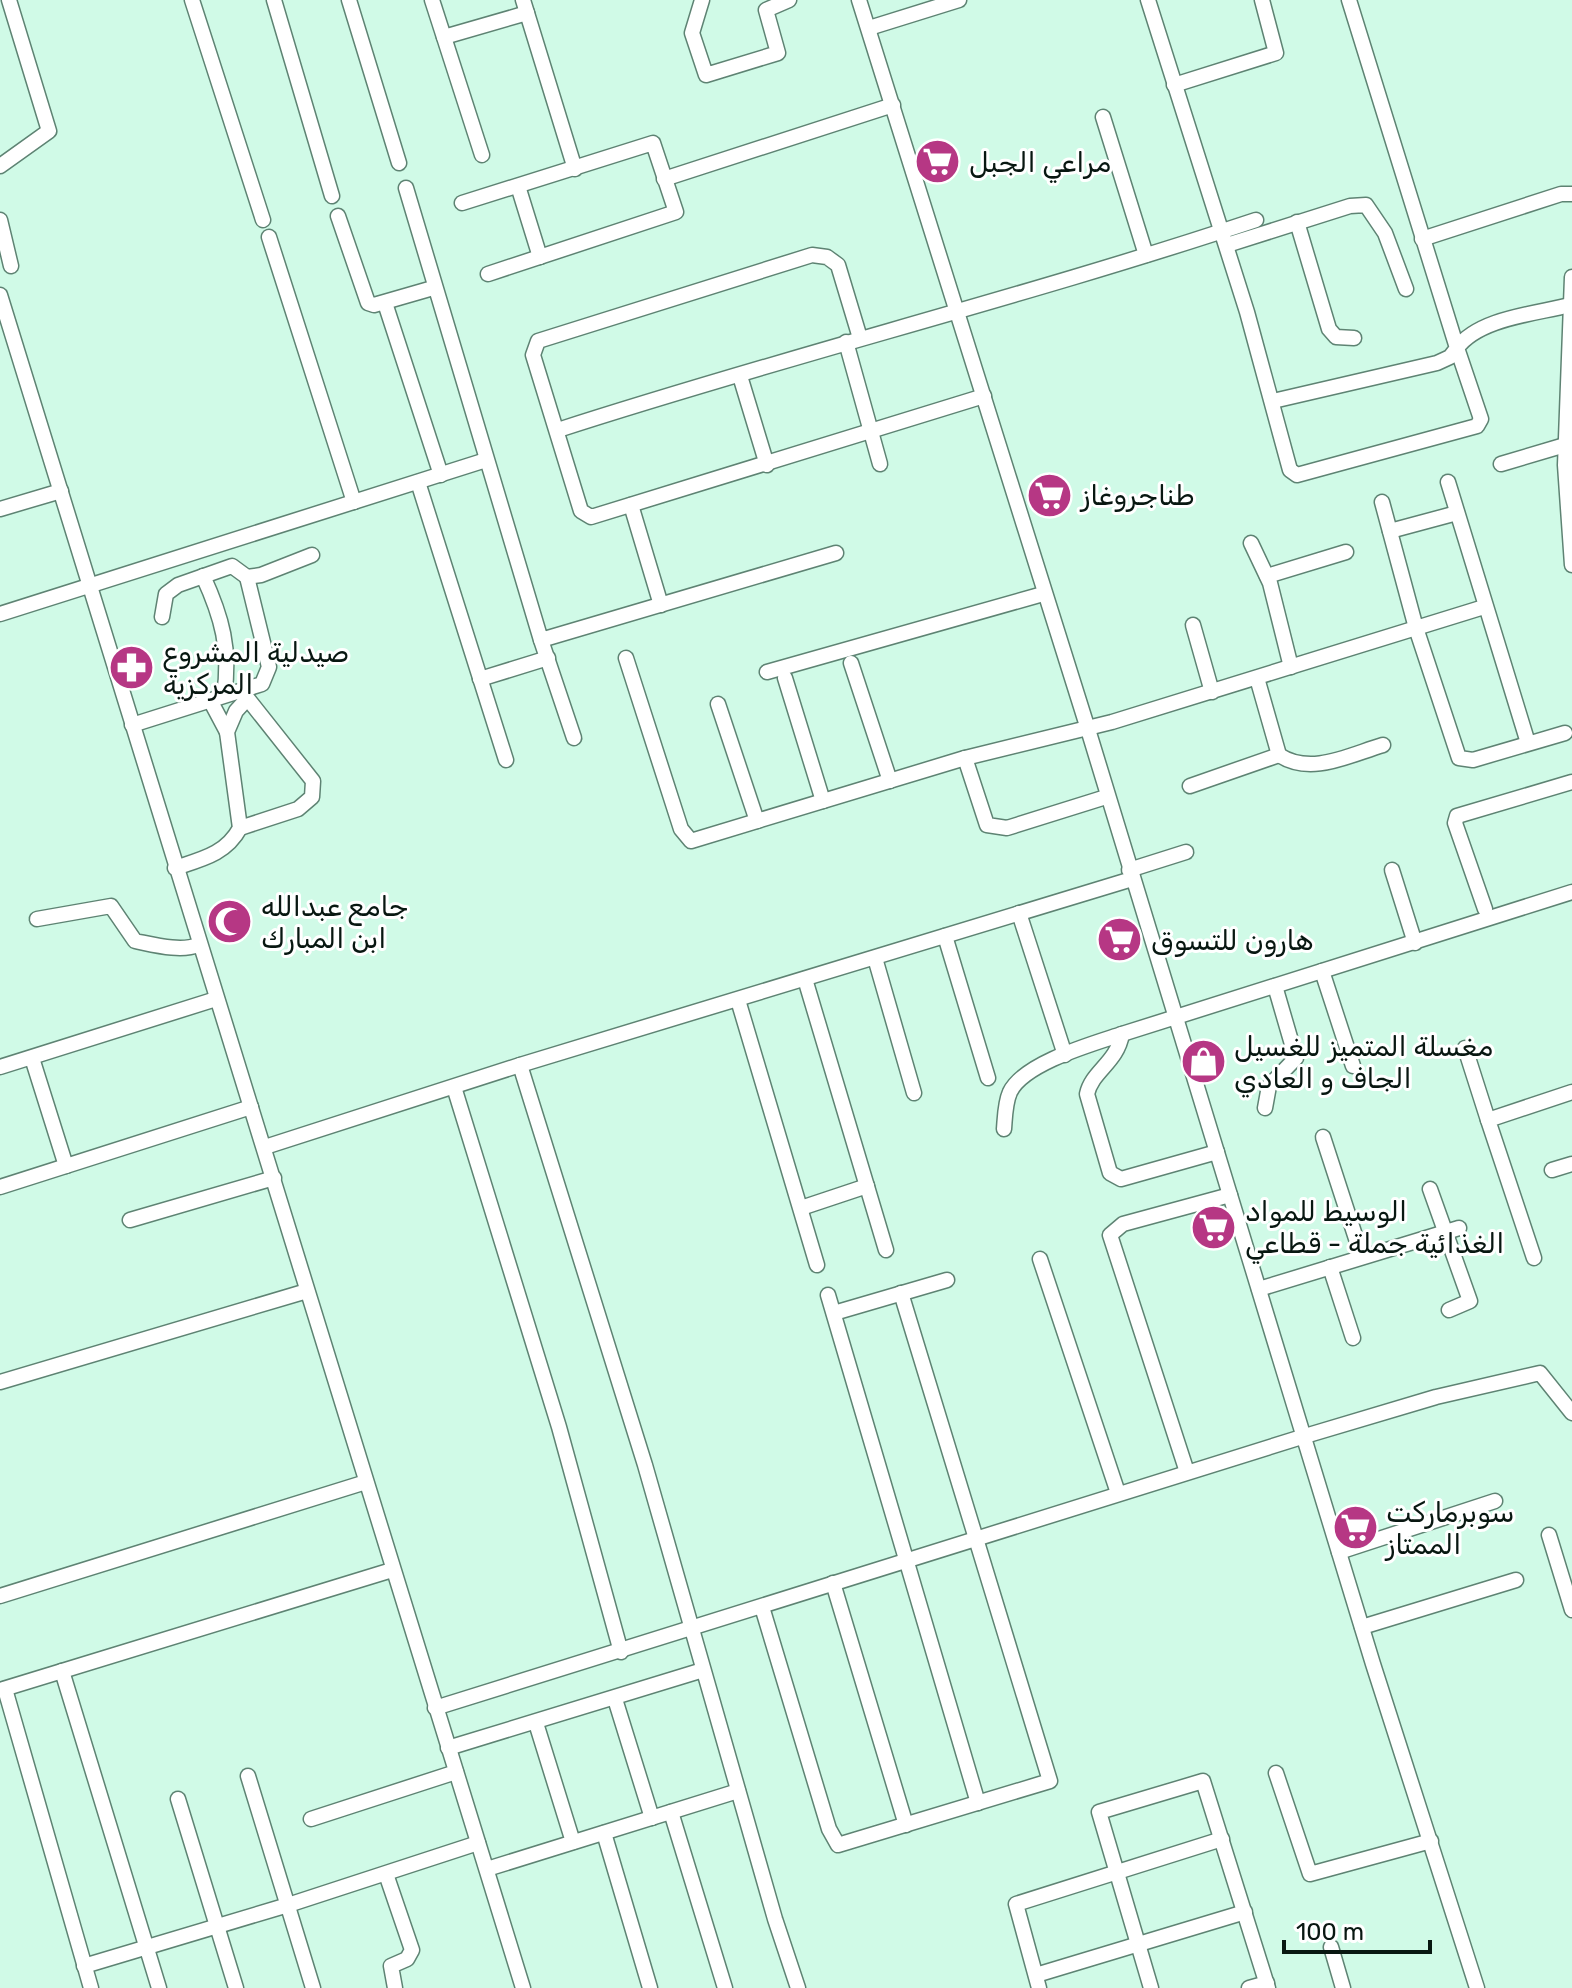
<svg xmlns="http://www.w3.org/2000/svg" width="1572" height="1988" font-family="Rubik,Vazirmatn,sans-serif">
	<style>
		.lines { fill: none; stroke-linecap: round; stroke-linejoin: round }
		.minor-casing { stroke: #5e8373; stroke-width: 17 }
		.minor { stroke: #fff; stroke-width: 14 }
		.labels { text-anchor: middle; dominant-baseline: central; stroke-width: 6; stroke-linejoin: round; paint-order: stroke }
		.poi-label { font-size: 28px; fill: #081711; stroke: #fff; text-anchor: start }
	</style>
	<rect width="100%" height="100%" fill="#d0fae7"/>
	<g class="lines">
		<defs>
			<g id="minor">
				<path d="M192,0L263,220"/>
				<path d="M274,0L332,196"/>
				<path d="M349,0L399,163"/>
				<path d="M432,0L482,155"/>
				<path d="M523,0L575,169"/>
				<path d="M702,0L692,33L706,75L778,53L766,10L789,0"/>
				<path d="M859,0L1087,726L1373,1664L1477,1988"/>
				<path d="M1148,0L1247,312L1290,470L1297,475L1477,426L1481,419L1457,348C1479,318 1535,314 1570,305"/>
				<path d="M869,28L959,0"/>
				<path d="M444,37L527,13"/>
				<path d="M1174,85L1276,53L1262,0"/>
				<path d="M1103,117L1146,255"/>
				<path d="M0,166L49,131L9,0"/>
				<path d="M664,179L893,105"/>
				<path d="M518,186L540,257"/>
				<path d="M406,188L541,640L836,553"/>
				<path d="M462,203L653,143L676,212L488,274"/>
				<path d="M338,216L368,303L374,305L433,288"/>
				<path d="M0,220L11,266"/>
				<path d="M1297,222L1329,329L1336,337L1354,338"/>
				<path d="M269,237L354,502"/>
				<path d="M1422,239L1561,194H1572"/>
				<path d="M1227,245L1350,206L1366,205L1385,233L1406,289"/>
				<path d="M1572,277L1565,465L1572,565"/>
				<path d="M0,295L523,1988"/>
				<path d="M385,303L441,475"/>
				<path d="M860,338L838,265L827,257L812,255L538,341L533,355L581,511L591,517L984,396"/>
				<path d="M846,342L880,464"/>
				<path d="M740,376L767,465"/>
				<path d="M1273,401L1437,363L1450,357L1457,348L1349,0"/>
				<path d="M558,430C789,355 1025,297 1256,220"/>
				<path d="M1501,464L1565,445"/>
				<path d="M418,482L506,760"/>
				<path d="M1448,482L1528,743"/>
				<path d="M1382,502L1416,628L1459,758L1473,760L1565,733"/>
				<path d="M631,505L661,605"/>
				<path d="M0,509L61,491"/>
				<path d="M1390,531L1457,513"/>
				<path d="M1251,543L1270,583L1291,667"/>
				<path d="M203,576C222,617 231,650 224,695"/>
				<path d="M1267,576L1346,552"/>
				<path d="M0,614L486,460"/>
				<path d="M162,617L166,594L178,585L232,566L247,577L261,575L312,555"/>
				<path d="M1193,625L1212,692"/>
				<path d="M541,640L574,738"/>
				<path d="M626,658L681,829L691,841L965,758L1112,722L1484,607"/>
				<path d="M851,663L890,781"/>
				<path d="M767,672L1043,594"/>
				<path d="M785,678L823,801"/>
				<path d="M1257,678L1279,755C1311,776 1349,755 1383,745"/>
				<path d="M480,679L548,658"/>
				<path d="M210,700L227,732"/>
				<path d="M718,704L757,821"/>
				<path d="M132,725L262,684L269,667L247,577"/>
				<path d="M965,758L987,825L1007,828L1106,797"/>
				<path d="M1190,786L1279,755"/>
				<path d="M240,828L298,809L312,797L313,781L244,694"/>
				<path d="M175,868C202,859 226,854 240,828L227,732L236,711L247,699"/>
				<path d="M1129,870L1186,852"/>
				<path d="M1392,870L1415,943"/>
				<path d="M1485,909L1455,823L1457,816L1572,782"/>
				<path d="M1019,913L1065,1055"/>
				<path d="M37,919L111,906L135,941C155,945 181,952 198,945"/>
				<path d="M945,936L988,1078"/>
				<path d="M875,958L914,1093"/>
				<path d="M1322,971L1353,1066"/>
				<path d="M805,979L886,1250"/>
				<path d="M738,1000L817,1265"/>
				<path d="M1122,1034C1117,1063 1092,1071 1087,1094L1110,1173L1121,1179L1217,1152"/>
				<path d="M1465,1048L1488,1120"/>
				<path d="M32,1058L66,1166"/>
				<path d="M520,1065L645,1465L775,1919L798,1988"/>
				<path d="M0,1067L216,999"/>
				<path d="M454,1087L559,1427L621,1652"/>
				<path d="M1265,1108L1269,1086L1296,1058L1275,986"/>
				<path d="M1004,1129C1005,1117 1005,1103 1010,1092C1024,1063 1092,1044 1122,1034L1572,892"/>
				<path d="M1323,1137L1362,1257"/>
				<path d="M265,1147L520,1065L1132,879"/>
				<path d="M1552,1170L1572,1164"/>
				<path d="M0,1187L251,1107"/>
				<path d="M1430,1189L1470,1301L1449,1310"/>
				<path d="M801,1208L867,1186"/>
				<path d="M130,1220L274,1178"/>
				<path d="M1534,1258L1488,1120L1572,1092"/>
				<path d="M1040,1259L1118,1493"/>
				<path d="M1330,1267L1353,1338"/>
				<path d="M1259,1289L1459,1228"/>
				<path d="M828,1295L978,1803"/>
				<path d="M834,1313L947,1280"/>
				<path d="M0,1382L307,1291"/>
				<path d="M1187,1472L1110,1235L1123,1224L1230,1195"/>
				<path d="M1549,1535L1572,1610"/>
				<path d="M1339,1552L1495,1501"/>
				<path d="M833,1583L906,1825"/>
				<path d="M0,1596L366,1482"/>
				<path d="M762,1607L829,1829L838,1845L1050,1781L901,1293"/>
				<path d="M1362,1627L1516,1580"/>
				<path d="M62,1671L159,1988"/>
				<path d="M5,1689L91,1988"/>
				<path d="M0,1690L392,1570"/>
				<path d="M615,1699L652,1818"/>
				<path d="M435,1708L1305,1436L1436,1397L1540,1373L1572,1413"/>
				<path d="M536,1723L573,1842"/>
				<path d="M448,1748L703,1670"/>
				<path d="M1276,1773L1310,1874L1431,1841"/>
				<path d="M248,1776L313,1988"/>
				<path d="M178,1799L236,1988"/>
				<path d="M671,1812L725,1988"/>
				<path d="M311,1819L456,1772"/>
				<path d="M604,1833L650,1988"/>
				<path d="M487,1869L738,1791"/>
				<path d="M386,1874L412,1950L407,1959L391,1966L395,1988"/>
				<path d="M1331,1947L1343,1988"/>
				<path d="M84,1966L288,1905L478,1843"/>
				<path d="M1036,1975L1245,1912"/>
				<path d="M1039,1988L1016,1904L1222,1839"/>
				<path d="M1151,1988L1099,1812L1203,1781L1268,1988"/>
				<path d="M1249,1988L1267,1983"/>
			</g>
		</defs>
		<use href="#minor" class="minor-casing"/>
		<use href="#minor" class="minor"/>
	</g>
	<defs>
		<symbol id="supermarket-disc" viewBox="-11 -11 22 22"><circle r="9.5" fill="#b63784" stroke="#fff"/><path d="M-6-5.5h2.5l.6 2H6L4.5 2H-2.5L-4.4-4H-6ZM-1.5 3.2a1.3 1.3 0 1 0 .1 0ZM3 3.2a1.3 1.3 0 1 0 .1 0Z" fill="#fff"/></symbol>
		<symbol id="pharmacy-disc" viewBox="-11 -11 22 22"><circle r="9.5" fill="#b63784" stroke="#fff"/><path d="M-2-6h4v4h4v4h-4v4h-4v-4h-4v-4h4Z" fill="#fff"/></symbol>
		<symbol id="mosque-disc" viewBox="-11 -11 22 22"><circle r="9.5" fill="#b63784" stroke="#fff"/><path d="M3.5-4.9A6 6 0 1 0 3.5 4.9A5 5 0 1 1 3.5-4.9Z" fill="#fff"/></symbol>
		<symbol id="shop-disc" viewBox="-11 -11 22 22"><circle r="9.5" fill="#b63784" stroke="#fff"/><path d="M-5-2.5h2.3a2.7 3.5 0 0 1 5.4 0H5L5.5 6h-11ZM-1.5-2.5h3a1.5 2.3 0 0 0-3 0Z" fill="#fff"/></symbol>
	</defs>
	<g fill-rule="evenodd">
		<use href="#supermarket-disc" x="912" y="136" width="51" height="51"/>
		<use href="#supermarket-disc" x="1024" y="470" width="51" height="51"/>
		<use href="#pharmacy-disc" x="106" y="642" width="51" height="51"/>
		<use href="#mosque-disc" x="204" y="896" width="51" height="51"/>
		<use href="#supermarket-disc" x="1094" y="914" width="51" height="51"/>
		<use href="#shop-disc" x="1178" y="1036" width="51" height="51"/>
		<use href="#supermarket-disc" x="1188" y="1202" width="51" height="51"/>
		<use href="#supermarket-disc" x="1330" y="1502" width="51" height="51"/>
	</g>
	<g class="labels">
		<g class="poi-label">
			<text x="969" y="162">مراعي الجبل</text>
			<text x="1081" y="495">طناجروغاز</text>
			<text x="163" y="652">صيدلية المشروع<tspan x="163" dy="32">المركزية</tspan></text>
			<text x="261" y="906">جامع عبدالله<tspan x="261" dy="32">ابن المبارك</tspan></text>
			<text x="1151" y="940">هارون للتسوق</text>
			<text x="1234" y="1046">مغسلة المتميز للغسيل<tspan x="1234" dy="32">الجاف و العادي</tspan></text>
			<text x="1245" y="1211">الوسيط للمواد<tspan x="1245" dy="32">الغذائية جملة - قطاعي</tspan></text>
			<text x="1386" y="1512">سوبرماركت<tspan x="1386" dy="32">الممتاز</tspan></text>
		</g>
	</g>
	<path d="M1284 1940v12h146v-12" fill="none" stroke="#081711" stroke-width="4"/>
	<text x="1296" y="1940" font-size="24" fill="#081711" stroke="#ffffff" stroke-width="6" paint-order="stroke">100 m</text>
</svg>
